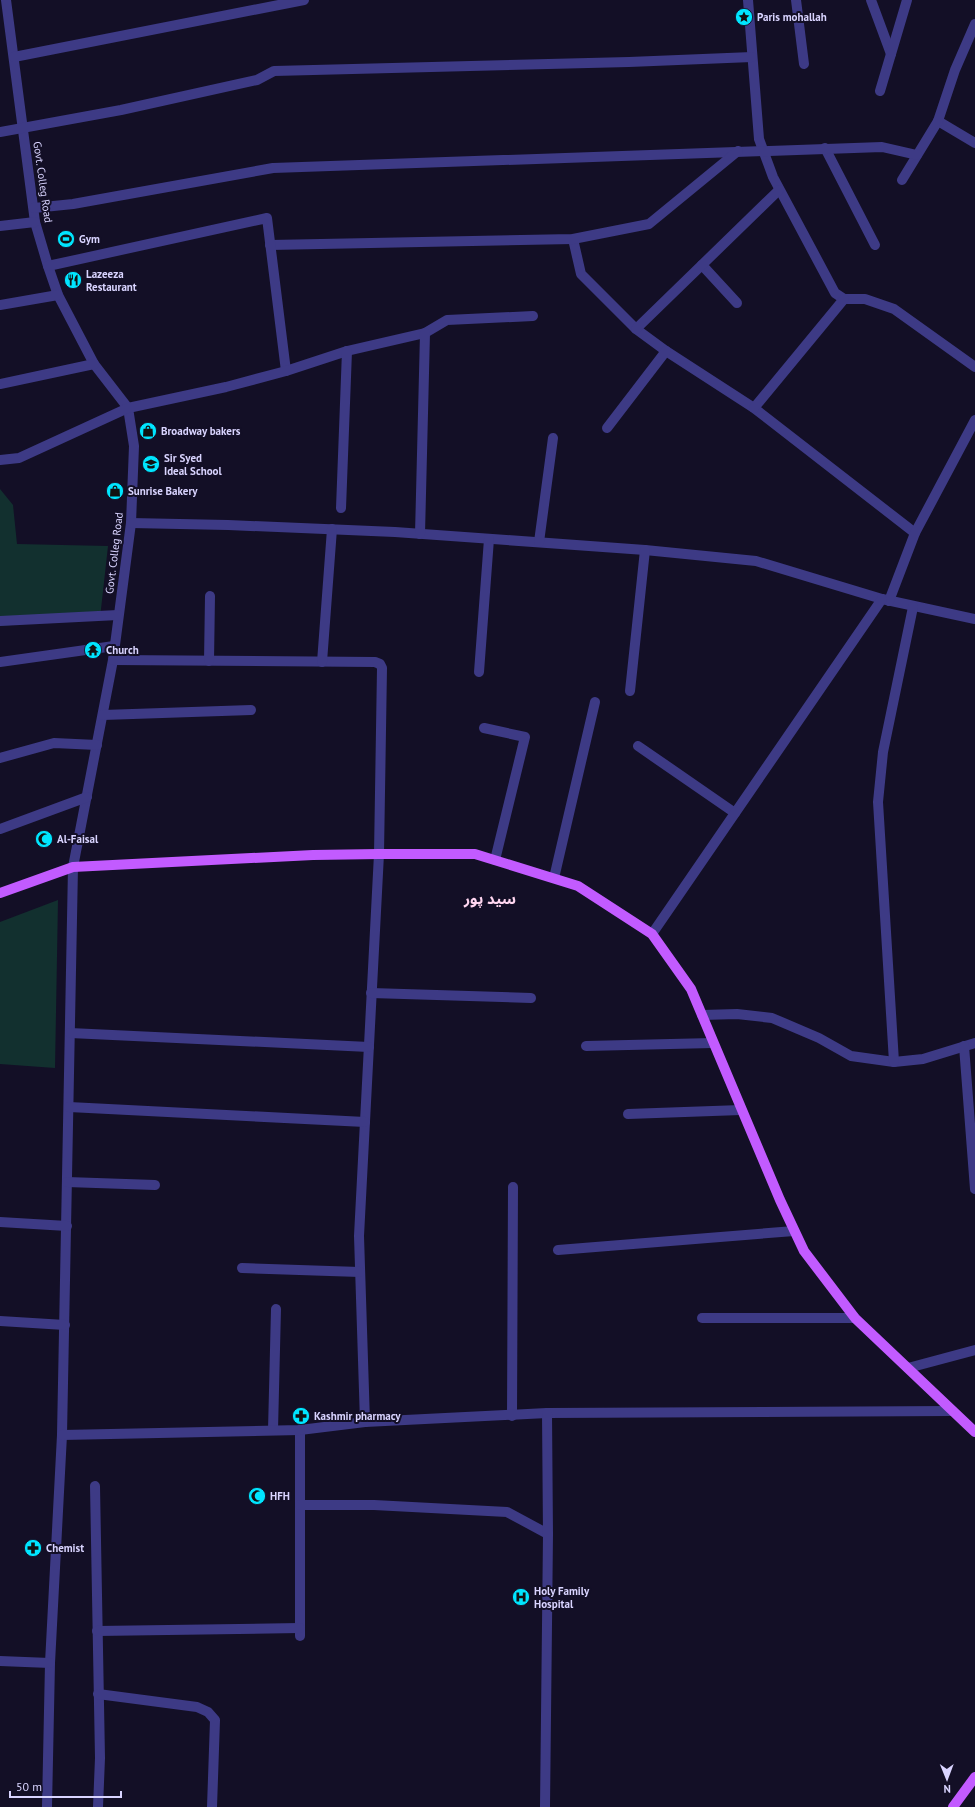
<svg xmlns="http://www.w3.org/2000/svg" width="975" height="1807" font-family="'PT Sans','Noto Sans Arabic',sans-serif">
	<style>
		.green { fill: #12302f }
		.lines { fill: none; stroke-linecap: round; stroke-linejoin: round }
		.minor { stroke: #3d3a85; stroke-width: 10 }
		.major { stroke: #c25bff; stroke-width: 10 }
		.labels { text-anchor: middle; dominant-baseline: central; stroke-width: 4; stroke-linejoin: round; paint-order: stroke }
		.poi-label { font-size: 11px; font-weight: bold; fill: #d9d4ff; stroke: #130f26; text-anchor: start }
		.street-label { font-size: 11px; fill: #d9d4ff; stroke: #130f26 }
		.district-label { font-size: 15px; font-weight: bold; fill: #ffd6f0; stroke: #130f26 }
	</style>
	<rect width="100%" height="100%" fill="#130f26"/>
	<g class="green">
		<path d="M0,489L13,505L17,544L108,546L100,618L0,626Z"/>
		<path d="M58,900L55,1068L0,1064V922Z"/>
	</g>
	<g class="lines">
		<g class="minor">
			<path d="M6,0L35,222L48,266L58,295L94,364L128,408L134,446L131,523L113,660L73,867L62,1435L50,1663L47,1807"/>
			<path d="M748,0L759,139L773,177L835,293L844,299H865L894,309L975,367"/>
			<path d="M796,0L804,64"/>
			<path d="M871,0L891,54"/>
			<path d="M14,57L304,0"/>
			<path d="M880,91L907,0"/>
			<path d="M938,121L975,143"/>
			<path d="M0,132L121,110L257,80L274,71L629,62L752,57"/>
			<path d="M825,148L875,245"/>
			<path d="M902,180L938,121L955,70L975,24"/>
			<path d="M34,208L73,204L273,168L882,147L917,155"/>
			<path d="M0,226L35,222"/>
			<path d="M573,239L581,274L636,329L666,351L754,408L915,533"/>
			<path d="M270,245L573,239L649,224L738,151"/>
			<path d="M702,265L737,303"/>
			<path d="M48,266L267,218L286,371"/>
			<path d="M0,305L58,295"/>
			<path d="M636,329L779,190"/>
			<path d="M0,384L94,364"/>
			<path d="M754,408L844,299"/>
			<path d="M607,428L666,351"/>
			<path d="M0,460L19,458L128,408L226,387L286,371L347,351L425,333L447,320L533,316"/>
			<path d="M341,508L347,351"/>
			<path d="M131,523L228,525L395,532L645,550L756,561L882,599L975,619"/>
			<path d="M420,534L425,333"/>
			<path d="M539,542L553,438"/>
			<path d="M889,601L915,533L975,420"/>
			<path d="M0,621L118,615"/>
			<path d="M113,660L375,662L380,664L382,668L379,854L359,1236L365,1422"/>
			<path d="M209,661L210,596"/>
			<path d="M0,662L114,646"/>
			<path d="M322,662L332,529"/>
			<path d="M479,672L489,539"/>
			<path d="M630,691L645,550"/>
			<path d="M103,715L251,710"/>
			<path d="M484,728L525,737L495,860"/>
			<path d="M638,746L735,813"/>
			<path d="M0,758L54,743L97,745"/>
			<path d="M0,829L87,797"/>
			<path d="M554,878L595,702"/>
			<path d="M652,934L882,599"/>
			<path d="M371,993L531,998"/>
			<path d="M702,1015L737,1014L772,1018L819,1038L851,1056L894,1062L923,1059L975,1043"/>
			<path d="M70,1033L369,1047"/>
			<path d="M586,1046L713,1043"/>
			<path d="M964,1046L975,1189"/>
			<path d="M894,1062L878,802L883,752L913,607"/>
			<path d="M69,1107L365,1122"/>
			<path d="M628,1114L741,1110"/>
			<path d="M67,1182L155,1185"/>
			<path d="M0,1222L67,1226"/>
			<path d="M558,1250L794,1231"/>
			<path d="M242,1268L360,1272"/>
			<path d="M702,1318H855"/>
			<path d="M0,1321L65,1325"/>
			<path d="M908,1368L975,1350"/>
			<path d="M512,1416L513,1187"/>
			<path d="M273,1430L276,1309"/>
			<path d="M300,1430V1636"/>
			<path d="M62,1435L300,1430L365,1422L547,1413L951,1411"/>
			<path d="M95,1486L100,1758L98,1807"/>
			<path d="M300,1505H374L507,1512L548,1534"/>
			<path d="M97,1631L300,1628"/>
			<path d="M0,1661L50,1663"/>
			<path d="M98,1694L197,1707L208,1712L215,1720L212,1807"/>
			<path d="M545,1807L548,1534L547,1413"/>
		</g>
		<g class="major">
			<path d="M0,893L73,867L313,855L379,854H475L578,886L652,934L691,989L780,1200L804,1251L855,1318L975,1432"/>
			<path d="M953,1807L975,1777"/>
		</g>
	</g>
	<defs>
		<symbol id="sight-disc" viewBox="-11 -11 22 22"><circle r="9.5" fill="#00e5ff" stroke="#130f26"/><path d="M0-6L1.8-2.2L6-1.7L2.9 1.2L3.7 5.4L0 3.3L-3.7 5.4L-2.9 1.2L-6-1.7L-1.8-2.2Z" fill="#111"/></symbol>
		<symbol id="stadium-disc" viewBox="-11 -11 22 22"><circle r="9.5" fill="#00e5ff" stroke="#130f26"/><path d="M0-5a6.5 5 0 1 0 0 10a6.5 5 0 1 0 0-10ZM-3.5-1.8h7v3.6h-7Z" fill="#111"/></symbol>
		<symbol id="restaurant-disc" viewBox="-11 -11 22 22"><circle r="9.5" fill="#00e5ff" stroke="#130f26"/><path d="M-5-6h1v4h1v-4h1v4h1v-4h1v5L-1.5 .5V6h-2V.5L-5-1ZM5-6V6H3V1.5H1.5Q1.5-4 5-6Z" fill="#111"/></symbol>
		<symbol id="shop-disc" viewBox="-11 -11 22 22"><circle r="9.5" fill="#00e5ff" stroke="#130f26"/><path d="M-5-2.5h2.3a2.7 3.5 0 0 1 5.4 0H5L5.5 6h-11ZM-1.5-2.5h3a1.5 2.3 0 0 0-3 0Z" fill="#111"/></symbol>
		<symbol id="school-disc" viewBox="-11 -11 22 22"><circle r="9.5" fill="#00e5ff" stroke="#130f26"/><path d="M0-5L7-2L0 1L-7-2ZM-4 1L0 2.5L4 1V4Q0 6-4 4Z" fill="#111"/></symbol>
		<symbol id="temple-disc" viewBox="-11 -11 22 22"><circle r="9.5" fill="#00e5ff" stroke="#130f26"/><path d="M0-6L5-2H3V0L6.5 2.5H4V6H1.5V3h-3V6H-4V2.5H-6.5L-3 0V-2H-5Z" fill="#111"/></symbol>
		<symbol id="mosque-disc" viewBox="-11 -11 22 22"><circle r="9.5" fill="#00e5ff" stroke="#130f26"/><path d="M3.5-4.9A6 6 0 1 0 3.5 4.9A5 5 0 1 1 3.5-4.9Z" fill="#111"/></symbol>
		<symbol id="pharmacy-disc" viewBox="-11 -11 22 22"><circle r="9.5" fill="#00e5ff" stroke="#130f26"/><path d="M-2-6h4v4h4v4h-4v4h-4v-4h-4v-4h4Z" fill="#111"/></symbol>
		<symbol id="hospital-disc" viewBox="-11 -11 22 22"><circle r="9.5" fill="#00e5ff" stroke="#130f26"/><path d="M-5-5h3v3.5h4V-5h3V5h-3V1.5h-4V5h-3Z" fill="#111"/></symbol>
	</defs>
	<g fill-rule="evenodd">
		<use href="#sight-disc" x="734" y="7" width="20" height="20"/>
		<use href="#stadium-disc" x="56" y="229" width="20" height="20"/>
		<use href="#restaurant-disc" x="63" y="270" width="20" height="20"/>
		<use href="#shop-disc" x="138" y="421" width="20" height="20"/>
		<use href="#school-disc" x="141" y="454" width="20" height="20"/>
		<use href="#shop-disc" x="105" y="481" width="20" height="20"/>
		<use href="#temple-disc" x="83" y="640" width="20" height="20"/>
		<use href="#mosque-disc" x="34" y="829" width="20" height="20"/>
		<use href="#pharmacy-disc" x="291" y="1406" width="20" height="20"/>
		<use href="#mosque-disc" x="247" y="1486" width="20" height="20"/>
		<use href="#pharmacy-disc" x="23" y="1538" width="20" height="20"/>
		<use href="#hospital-disc" x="511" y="1587" width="20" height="20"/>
	</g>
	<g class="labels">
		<g class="poi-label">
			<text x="757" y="17">Paris mohallah</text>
			<text x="79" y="239">Gym</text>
			<text x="86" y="274">Lazeeza<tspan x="86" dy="13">Restaurant</tspan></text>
			<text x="161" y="431">Broadway bakers</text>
			<text x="164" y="458">Sir Syed<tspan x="164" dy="13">Ideal School</tspan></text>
			<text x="128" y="491">Sunrise Bakery</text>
			<text x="106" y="650">Church</text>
			<text x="57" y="839">Al-Faisal</text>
			<text x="314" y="1416">Kashmir pharmacy</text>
			<text x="270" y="1496">HFH</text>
			<text x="46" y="1548">Chemist</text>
			<text x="534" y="1591">Holy Family<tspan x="534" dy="13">Hospital</tspan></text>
		</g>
		<g class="street-label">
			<text transform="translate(43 182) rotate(82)">Govt. Colleg Road</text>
			<text transform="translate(114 553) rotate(-83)">Govt. Colleg Road</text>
		</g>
		<g class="district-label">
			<text x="490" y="898">سید پور</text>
		</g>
	</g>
	<g transform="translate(947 1779) rotate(179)" stroke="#130f26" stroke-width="3" paint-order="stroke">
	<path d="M0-3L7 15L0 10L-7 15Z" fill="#d9d4ff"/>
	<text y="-6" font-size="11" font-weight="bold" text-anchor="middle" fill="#d9d4ff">N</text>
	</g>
	<path d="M10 1791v6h111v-6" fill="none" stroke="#d9d4ff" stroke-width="2"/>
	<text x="16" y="1791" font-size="12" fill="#d9d4ff" stroke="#130f26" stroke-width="3" paint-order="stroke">50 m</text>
</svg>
